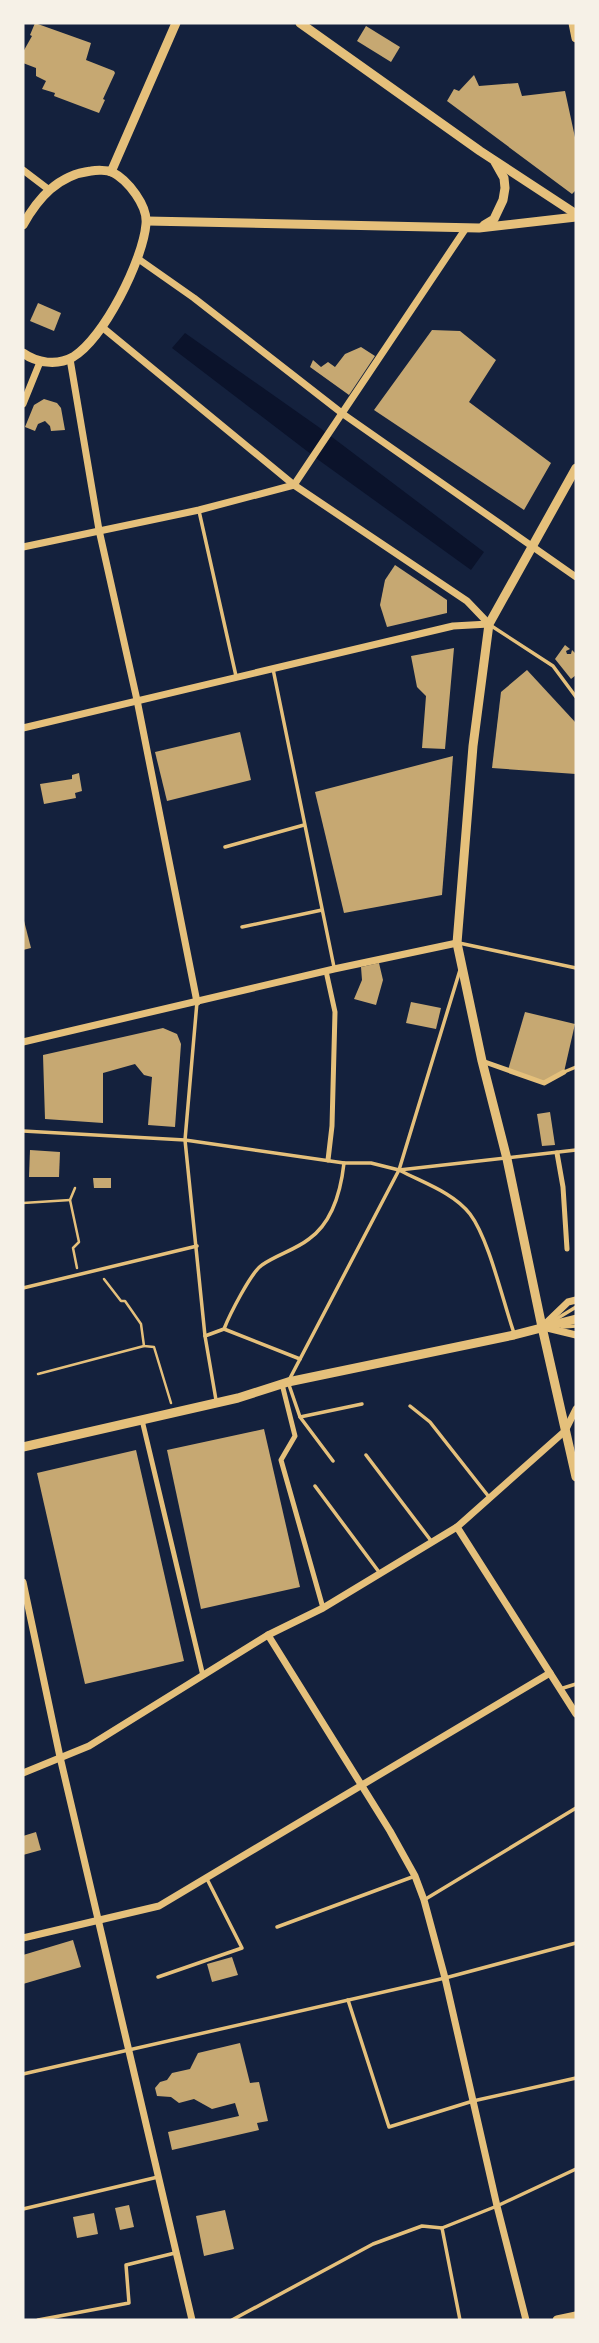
<svg xmlns="http://www.w3.org/2000/svg" width="599" height="2343" font-family="'Work Sans',sans-serif">
  <style>
    .water { fill: #0b132b }
    .building { fill: #c6a872 }
    .lines { fill: none; stroke-linecap: round; stroke-linejoin: round }
    .path { stroke: #e5c07b; stroke-width: 2.5 }
    .service { stroke: #e5c07b; stroke-width: 3.5 }
    .pedestrian { stroke: #e5c07b; stroke-width: 5 }
    .minor { stroke: #e5c07b; stroke-width: 7 }
    .tertiary { stroke: #e5c07b; stroke-width: 9 }
  </style>
  <rect width="100%" height="100%" fill="#14213d"/>
  <polygon class="water" points="185,333 320,428 484,552 471,570 320,461 172,348"/>
  <g class="building">
    <polygon points="35,23 91,43 86,60 114,71 115,73 103,99 105,100 99,113 54,96 55,93 42,89 46,81 36,76 36,68 23,63 23,52 32,36 30,35"/>
    <polygon points="366,26 400,47 391,62 357,41"/>
    <polygon points="474,75 479,86 518,83 522,96 565,91 576,142 576,190 572,194 447,101 454,89 459,91"/>
    <polygon points="38,303 61,313 54,331 30,321"/>
    <polygon points="432,330 460,331 496,360 469,402 551,463 524,510 374,410"/>
    <polygon points="361,347 375,356 349,395 310,367 313,360 321,367 328,362 335,367 345,354"/>
    <polygon points="44,399 57,403 61,408 65,430 51,431 50,426 45,421 38,424 35,431 25,427 34,405"/>
    <polygon points="395,565 447,600 447,613 387,627 380,605 385,580"/>
    <polygon points="565,645 570,649 566,651 567,654 571,654 572,650 576,654 576,675 571,679 555,659"/>
    <polygon points="454,648 445,749 422,748 426,696 417,687 411,656"/>
    <polygon points="527,670 576,723 576,774 492,768 501,692"/>
    <polygon points="240,732 251,780 167,801 155,752"/>
    <polygon points="453,756 442,895 344,913 315,792"/>
    <polygon points="79,773 82,791 75,793 76,798 44,804 40,784 72,779 72,775"/>
    <polygon points="23,917 31,948 23,950"/>
    <polygon points="379,963 383,980 376,1005 354,999 362,980 361,967"/>
    <polygon points="411,1002 441,1008 436,1029 406,1023"/>
    <polygon points="525,1012 575,1024 564,1072 544,1083 508,1070"/>
    <polygon points="163,1028 177,1034 181,1044 175,1127 148,1125 152,1077 144,1075 135,1064 103,1073 103,1123 45,1119 43,1055"/>
    <polygon points="550,1112 555,1145 542,1146 537,1114"/>
    <polygon points="30,1150 60,1152 59,1177 29,1177"/>
    <polygon points="93,1178 111,1178 111,1188 94,1188"/>
    <polygon points="264,1429 300,1587 201,1609 167,1450"/>
    <polygon points="136,1450 184,1661 85,1684 37,1473"/>
    <polygon points="36,1832 41,1850 23,1855 23,1836"/>
    <polygon points="73,1940 81,1967 23,1984 23,1955"/>
    <polygon points="232,1957 238,1975 212,1982 207,1964"/>
    <polygon points="240,2043 250,2083 259,2082 268,2121 257,2123 259,2130 172,2150 168,2132 239,2116 235,2103 212,2109 194,2099 179,2103 171,2097 157,2096 155,2088 160,2082 167,2080 172,2073 190,2069 198,2053"/>
    <polygon points="129,2205 134,2227 120,2230 115,2208"/>
    <polygon points="225,2210 234,2249 204,2256 196,2216"/>
    <polygon points="94,2213 98,2234 77,2238 73,2217"/>
  </g>
  <g class="lines">
    <g class="path">
      <polyline points="75,1188 70,1200 79,1242 73,1248 77,1268"/>
      <polyline points="23,1203 70,1200"/>
      <polyline points="104,1279 121,1301 125,1301 141,1324 144,1346 154,1347 171,1403"/>
      <polyline points="38,1374 144,1346"/>
    </g>
    <g class="service">
      <polyline points="199,511 236,676"/>
      <polyline points="490,625 553,666 576,697"/>
      <polyline points="273,669 334,967"/>
      <polyline points="225,847 304,825"/>
      <polyline points="242,927 322,910"/>
      <polyline points="459,943 576,968"/>
      <polyline points="197,1002 185,1140 205,1336 216,1400"/>
      <polyline points="564,1072 576,1067"/>
      <polyline points="23,1131 185,1140 344,1163 371,1163 399,1170 576,1150"/>
      <path d="M401,1171c23,12 53,22 69,43 19,25 33,88 44,119"/>
      <polyline points="23,1288 197,1246"/>
      <polyline points="553,1321 576,1307"/>
      <polyline points="562,1327 576,1326"/>
      <polyline points="224,1329 300,1359"/>
      <path d="M205,1336l19,-7c5,-13 27,-57 38,-64 14,-10 33,-15 47,-26 24,-17 32,-49 35,-76"/>
      <polyline points="410,1406 430,1422 489,1497"/>
      <polyline points="300,1417 362,1404"/>
      <polyline points="366,1455 432,1542"/>
      <polyline points="333,1461 300,1417 288,1382 399,1170 460,970"/>
      <polyline points="315,1486 379,1572"/>
      <polyline points="560,1689 576,1684"/>
      <polyline points="424,1900 576,1808"/>
      <polyline points="277,1927 415,1876"/>
      <polyline points="158,1977 242,1948 207,1879"/>
      <polyline points="348,2000 389,2127 473,2101 576,2078"/>
      <polyline points="23,2074 445,1978 576,1943"/>
      <polyline points="23,2209 158,2177"/>
      <polyline points="442,2228 460,2320"/>
      <polyline points="38,2320 129,2303 126,2265 175,2253"/>
      <polyline points="232,2320 373,2244 422,2226 442,2228 497,2206 576,2169"/>
    </g>
    <g class="pedestrian">
      <polyline points="326,971 335,1012 332,1126 328,1160"/>
      <polyline points="482,1061 544,1083 564,1072"/>
      <polyline points="557,1153 563,1187 567,1249"/>
      <polyline points="282,1384 295,1436 281,1460 323,1608"/>
      <polyline points="142,1420 203,1676"/>
    </g>
    <g class="minor">
      <polyline points="23,170 48,189"/>
      <polyline points="137,258 194,298 343,414 576,577"/>
      <polyline points="102,327 294,485 467,601 489,624"/>
      <polyline points="70,359 99,530 137,700 197,1002"/>
      <polyline points="23,404 40,362"/>
      <polyline points="23,547 199,510 294,485 466,228"/>
      <polyline points="23,728 453,626 489,624"/>
      <polyline points="23,1042 334,969 457,943"/>
      <polyline points="542,1327 568,1302 576,1300"/>
      <polyline points="543,1327 576,1335"/>
      <polyline points="457,1527 576,1714"/>
      <polyline points="23,1582 60,1757 192,2320"/>
      <polyline points="268,1635 390,1831 415,1876 424,1900 445,1978 497,2206 526,2320"/>
      <polyline points="23,1773 89,1746 268,1635 323,1608 457,1527 565,1431 576,1409"/>
      <polyline points="23,1938 159,1906 550,1673"/>
    </g>
    <g class="tertiary">
      <polyline points="300,23 480,151 576,214"/>
      <polyline points="573,23 576,38"/>
      <polyline points="111,172 176,23"/>
      <polyline points="147,221 479,228 576,217"/>
      <path d="M23,225c15,-27 35,-50 68,-54 6,-1 16,-1 21,1 16,8 36,34 34,52 -3,36 -42,114 -73,133 -16,9 -36,6 -50,-4"/>
      <polyline points="484,225 494,219 503,200 505,188 504,178 495,162"/>
      <polyline points="576,468 489,624 473,746 457,943 482,1061 507,1159 542,1327 576,1477"/>
      <polyline points="23,1447 238,1398 288,1382 514,1335 576,1319"/>
      <polyline points="557,2320 576,2316"/>
    </g>
  </g>
  <rect width="599" height="2343" fill="none" stroke="#f6f1e7" stroke-width="49"/>
</svg>
